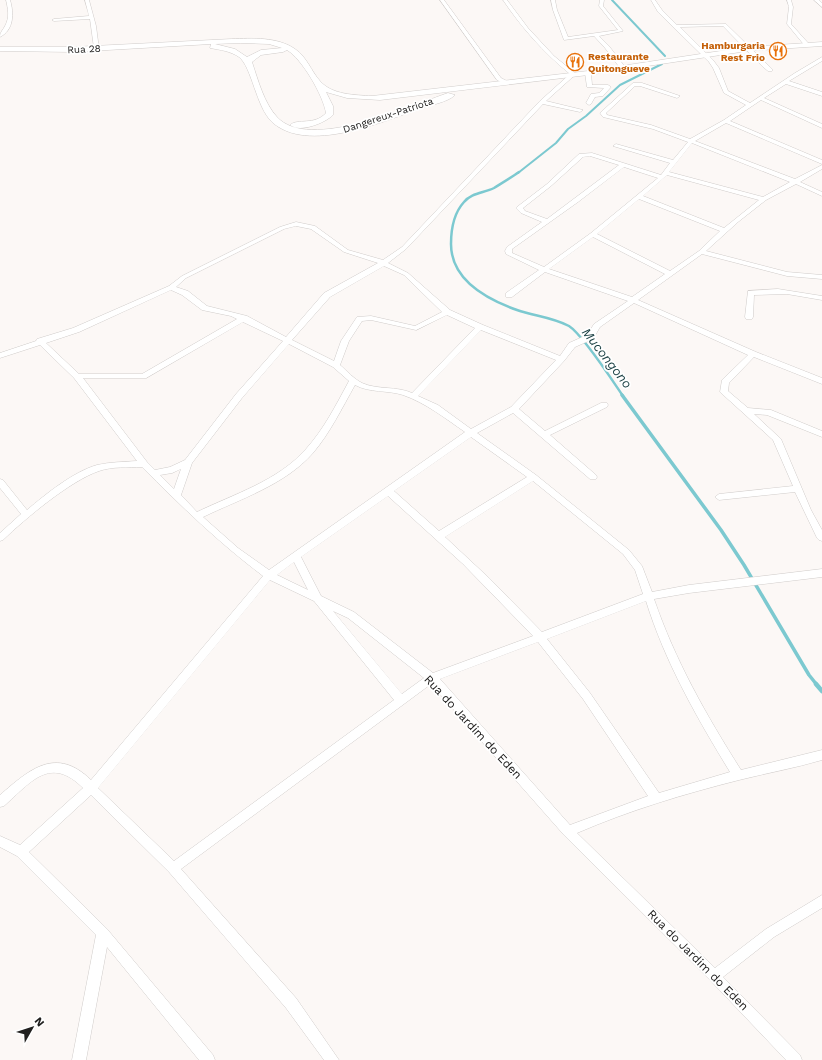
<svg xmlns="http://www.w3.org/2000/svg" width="822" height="1060" font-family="'Work Sans',sans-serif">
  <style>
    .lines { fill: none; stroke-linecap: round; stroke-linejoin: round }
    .stream-far3 { stroke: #7cc9d0; stroke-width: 2 }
    .stream-far2 { stroke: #7cc9d0; stroke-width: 2.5 }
    .stream-far1 { stroke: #7cc9d0; stroke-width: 3.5 }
    .stream { stroke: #7cc9d0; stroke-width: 4.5 }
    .street-casing { stroke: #d0ccca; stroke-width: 1 }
    .secondary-casing { stroke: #d0ccca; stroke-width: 1 }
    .street { fill: #fff; fill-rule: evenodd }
    .secondary { fill: #fff; fill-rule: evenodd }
    .labels { text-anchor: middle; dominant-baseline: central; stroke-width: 3.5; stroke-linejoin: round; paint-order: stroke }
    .far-food-label { font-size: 10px; font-weight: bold; fill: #c56008; stroke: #fff; text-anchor: end }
    .far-street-label { font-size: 10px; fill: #21201f; stroke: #fff }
    .street-label { font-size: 12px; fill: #21201f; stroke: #fff }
    .water-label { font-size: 13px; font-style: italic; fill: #1d4245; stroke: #fff }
  </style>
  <rect width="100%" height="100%" fill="#fcf8f6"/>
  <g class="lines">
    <g class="stream-far3">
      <polyline points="612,0 665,56"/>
      <polyline points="518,173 556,143 568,129 586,116 620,85 662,64"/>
    </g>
    <path class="stream-far2" d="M519,172c-7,5 -17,11 -25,16 -10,5 -23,5 -30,14 -11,12 -13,27 -13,42 0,36 35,55 66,66 17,6 35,7 52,16 14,9 43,54 54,70"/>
    <polyline class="stream-far1" points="622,395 721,530 744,565 809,675 817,685"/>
    <polyline class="stream" points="816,684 822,691"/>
    <g class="street-casing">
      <g id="street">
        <path d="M6,0h4c4,13 4,30 -10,37 0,-5 3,-7 5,-11 5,-9 3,-17 1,-26z"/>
        <polygon points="85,0 89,0 96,26 99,49 94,48 90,19 54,21 52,20 54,19 89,16"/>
        <polygon points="440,0 444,0 501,78 509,82 509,84 505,84 497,80"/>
        <path d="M503,0h4l21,28 26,28 22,18 -30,27 37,9 -3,2 -37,-8 -137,145 -18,14 20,10 42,37 33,15 77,31 9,-13 18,-8 7,-11 34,-23 -83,-29 -33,25h-6v-4l33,-23 -33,-16 -1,-3 2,-4 35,-25 -21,-9 -5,-5 1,-1 30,-23 32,-30 13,-1 69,22 9,-12 -57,-17 3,-2 57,16 15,-18 -35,-13 -50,-12 -3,-4 33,-30h9l38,13 -3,2 -37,-12h-5l-29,27 1,2 44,10 39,14 34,-19 22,-15 -22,-12 -11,-25 -4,-6 -51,-50 -7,-12h4l7,10 15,15 49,-1 46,45v2h-4l-6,-5 -39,-40 -43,1 33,33 6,8 9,23 22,12 45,-30 27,-16v4l-33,20 33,11v4l-36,-12 -22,14 58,26v4l-61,-28 -31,21 92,39v4l-96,-41 -31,18 100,38 27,-14v4l-22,13 22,10v4l-26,-12 -30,16 -28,22 -32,29 81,21 35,3v4l-35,-3 -85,-22 -64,46 118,52 66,26v6l-68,-27 -25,26 -1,8 20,17 23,2 51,21v6l-55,-22 -13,-1 27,25 30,71 11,20v11l-3,-1 -2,-2 -22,-46 -76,8 -4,-3 4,-3 74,-8 -20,-46 -53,-48 2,-12 26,-25 -114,-52 -34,24 -7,12 -18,8 -11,14 -45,48 26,22 56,-28h6l1,2 -1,2 -57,28 46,40 1,2 -1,2h-6l-77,-66 -36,20 59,42 93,75 13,16 10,26 37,-7 133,-16v8l-133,16 -35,6c21,61 52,116 87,171l81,-20v10c-27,8 -55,13 -83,20 -55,14 -109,30 -162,53l138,135 51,-39 56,-34v13l-48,29 -51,40 77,78 2,5h-16l-76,-80 -146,-145 -133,-151 -250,185 115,129 43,62h-15l-38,-52 -117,-136 -78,-77 -62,57 78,77 106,126 2,5h-16l-92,-113 -21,113h-14l24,-125 -79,-79 -17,-9v-11l20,9 63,-57c-33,-33 -52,-6 -79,18l-4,1v-12c30,-26 56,-49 91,-15l172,-204c-45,-34 -82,-70 -121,-109 -14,1 -29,-1 -43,4 -29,10 -73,47 -96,69l-3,1v-8l21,-19 -21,-26v-9l3,1 24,30c19,-16 46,-38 70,-45 13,-3 27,-3 40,-4l-63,-83 -34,-33 -40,13v-5l36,-12 1,-2 36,-11 96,-42 13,-10 98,-49 16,-5 19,4 33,24 35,10 19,-13 138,-146 30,-27c-27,-22 -48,-46 -67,-74zM692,143l98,39 -27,15 -94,-25zM590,156l29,9 -72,54 -22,-8 -2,-3 28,-22 32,-29zM624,167l34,11 -67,55 -47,34 -32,-14v-4l66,-47zM667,175l92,25 -35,28 -81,-32zM639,199l81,32 -21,20 -29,20 -73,-37zM296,226l15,3 33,23 34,11 -54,30 -38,44 -39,-21 -40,-10 -19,-15 -12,-4 10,-9 98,-49zM593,237l72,37 -33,23 -83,-28zM384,266l20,9 38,37 -27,14 -44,-10 -14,1 -16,24 -7,20 -42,-21 38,-43zM171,290l11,5 20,15 29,6 6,3 -95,55h-63l-33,-31 33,-11zM447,315l28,13 -63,65c-15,-7 -35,-3 -50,-10 -8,-4 -15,-12 -22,-18l9,-24 13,-20 9,-1 45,10zM243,322l40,19 -47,53 -51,66 -15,7 -15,3 -8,-8 -64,-84h63zM481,330l75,30 -45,47 -40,22 -33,-24 -20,-9zM289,344l44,23 16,14c-13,24 -25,48 -43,68 -28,32 -72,45 -109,63l-16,-17 11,-32 50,-65zM355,385c14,8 33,5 48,10 23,8 43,24 62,37l-196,138 -31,-22 -35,-31c37,-18 82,-32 110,-64 17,-20 29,-45 42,-68zM471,437l56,40 -88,54 -45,-40zM181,469l-7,20 -14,-14 12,-2zM533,481l90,73 12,16 8,24 -101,38 -53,-54 -44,-41zM388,496l75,68 70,72 -100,37 -79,-61 -33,-16 -20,-39zM294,562l14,28 -31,-15zM270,580l44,21 80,99 -220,161 -76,-73zM646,601c19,61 51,117 84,171l-71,21 -69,-100 -43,-54zM333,611l15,7 76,60 -22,16zM538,642l45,57 65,97 -78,29 -130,-146z"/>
        <polygon points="551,0 555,0 557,10 568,37 618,30 599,6 600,0 604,0 603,6 623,31 599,36 609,46 625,67 624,68 620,68 605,48 594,36 564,40 553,10"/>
        <polygon points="787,0 791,0 793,7 791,24 809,44 809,46 805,46 787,24 789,7"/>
        <polygon points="814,0 819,0 822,3 822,7"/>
        <polygon points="588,71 591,73 592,85 608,85 611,87 603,96 595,97 591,104 589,105 586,103 591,94 599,93 604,88 587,87 585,73"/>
        <polygon points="778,289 822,296 822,300 787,294 754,295 753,317 752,319 746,319 745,317 748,291"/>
      </g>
    </g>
    <g class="secondary-casing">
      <path id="secondary" d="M232,39c20,-1 46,-2 63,10 12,8 16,22 25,32 12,14 35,14 52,15l216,-25 159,-24 75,-5v4l-75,5 -159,24 -208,25 -33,-2 -21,-6 7,14v9c-8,8 -33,18 -43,10 8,-7 24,1 36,-12 -3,-18 -24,-54 -39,-63l-4,2 -22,3 -9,7c6,18 12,41 25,55 32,35 133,-11 171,-24l7,2c-7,7 -24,10 -34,13 -38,14 -114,46 -149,14 -16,-15 -20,-55 -33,-65 -9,-6 -18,-7 -29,-9l1,-4 -138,8 -73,-1v-4h73zM241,43l28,1 13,4 -21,2 -14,7 -12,-8 -20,-5z"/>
    </g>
    <use href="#street" class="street"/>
    <use href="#secondary" class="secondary"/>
  </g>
  <defs>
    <g id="restaurant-ring" transform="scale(0.9)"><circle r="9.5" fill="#fff" stroke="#e8710a" stroke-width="1.5"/><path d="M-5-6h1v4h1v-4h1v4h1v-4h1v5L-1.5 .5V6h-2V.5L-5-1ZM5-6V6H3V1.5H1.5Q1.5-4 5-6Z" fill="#e8710a"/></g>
  </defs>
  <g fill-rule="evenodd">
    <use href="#restaurant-ring" x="778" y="51"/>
    <use href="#restaurant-ring" x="575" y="62"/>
  </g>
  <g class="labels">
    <g class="far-food-label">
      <text x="765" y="45">Hamburgaria<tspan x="765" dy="12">Rest Frio</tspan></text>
      <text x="588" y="56" text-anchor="start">Restaurante<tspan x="588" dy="12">Quitongueve</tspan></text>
    </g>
    <g class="far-street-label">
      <text transform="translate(84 49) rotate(-3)">Rua 28</text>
      <text transform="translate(388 115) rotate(-18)">Dangereux-Patriota</text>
    </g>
    <g class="street-label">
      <text transform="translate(473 727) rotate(47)">Rua do Jardim do Eden</text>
      <text transform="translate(698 960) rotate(45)">Rua do Jardim do Eden</text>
    </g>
    <g class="water-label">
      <text transform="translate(607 358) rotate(52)">Mucongono</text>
    </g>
  </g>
  <g transform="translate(32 1028) rotate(51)" stroke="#ffffff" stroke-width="3" paint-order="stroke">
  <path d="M0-3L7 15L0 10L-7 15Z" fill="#21201f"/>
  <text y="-6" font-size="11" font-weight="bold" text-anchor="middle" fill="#21201f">N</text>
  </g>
</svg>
